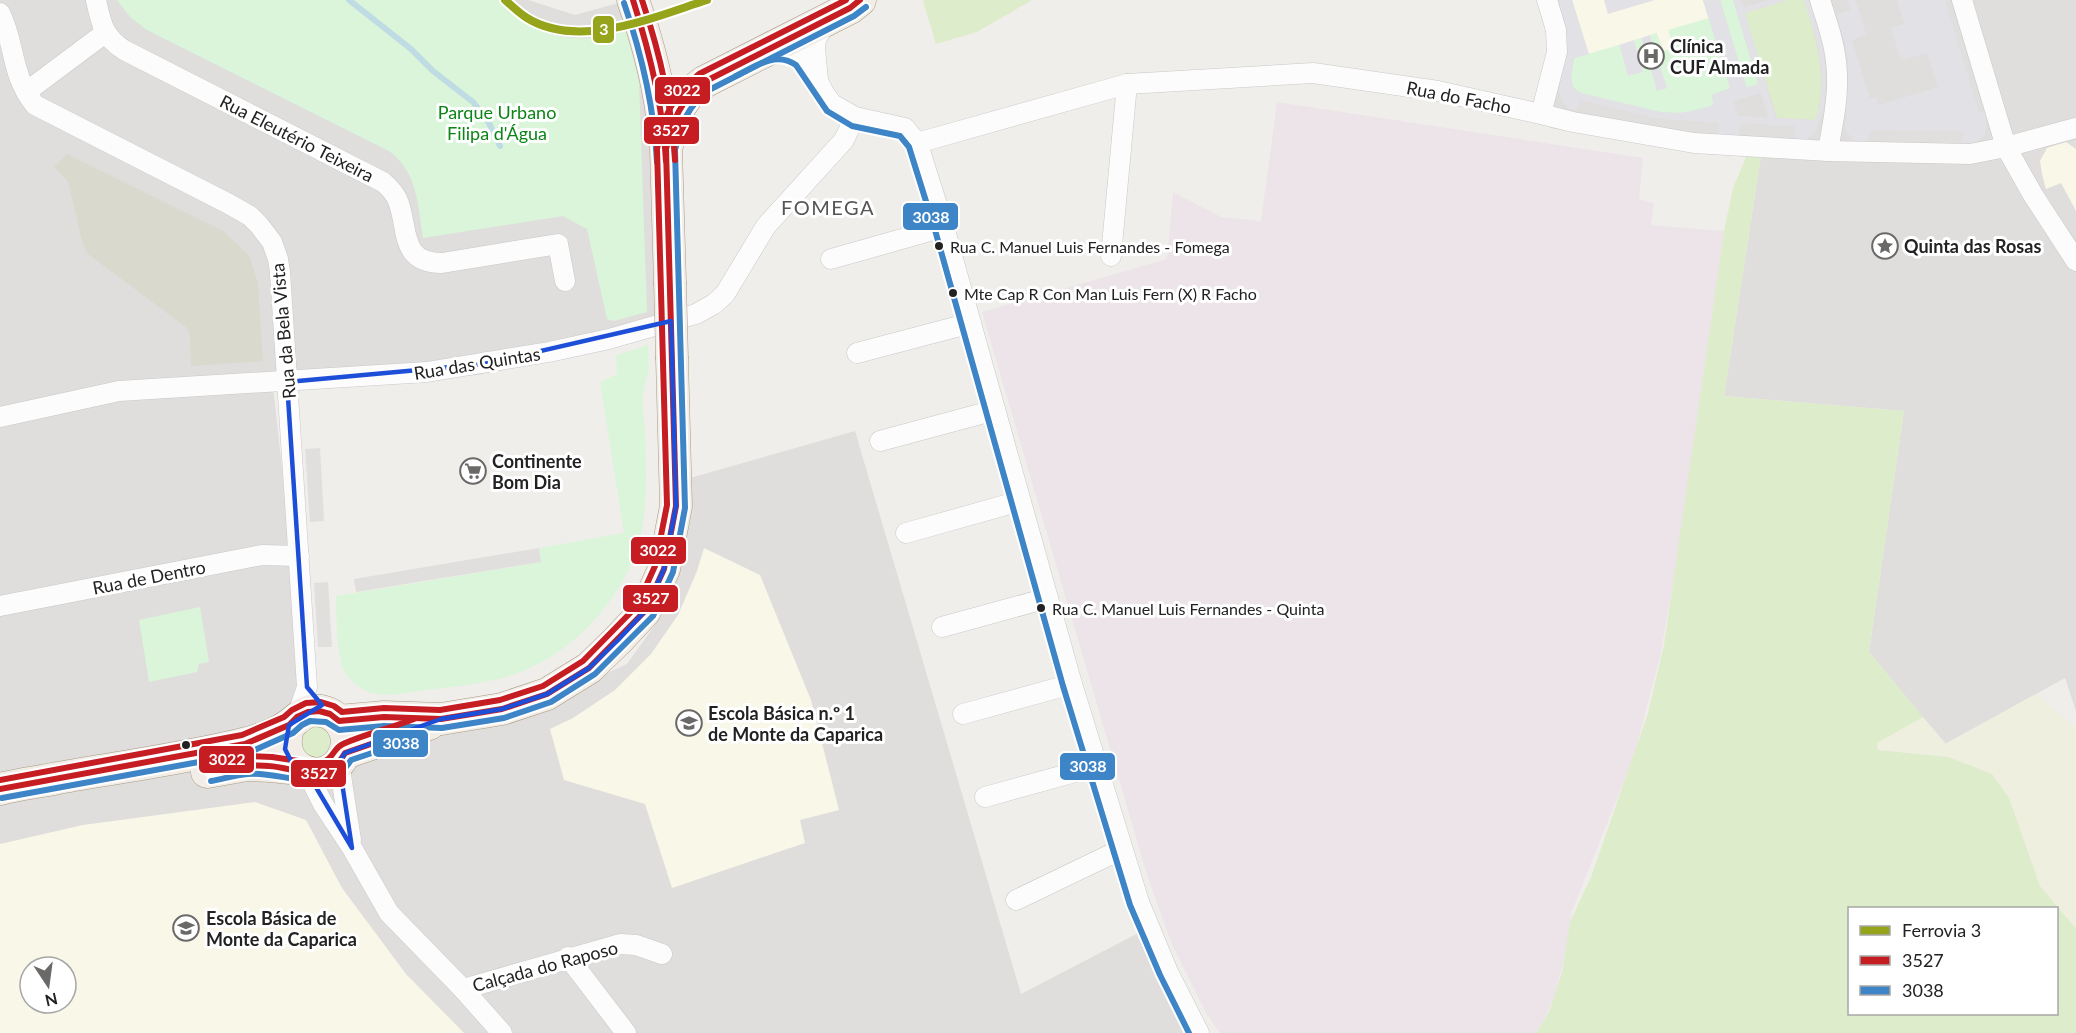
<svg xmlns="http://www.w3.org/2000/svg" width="2076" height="1033" font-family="Lato,sans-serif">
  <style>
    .residential { fill: #dfdedc; fill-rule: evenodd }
    .industrial { fill: #ede4e9 }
    .education { fill: #f8f7e8; fill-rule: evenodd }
    .construction { fill: #d9d9cd }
    .farmland { fill: #efefdf }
    .grass { fill: #ddeccb; fill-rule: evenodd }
    .park { fill: #daf5da }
    .parking { fill: #e0dfde }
    .plaza { fill: #e2e1e5; fill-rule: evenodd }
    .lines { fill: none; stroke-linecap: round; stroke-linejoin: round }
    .stream { stroke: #bfdbe3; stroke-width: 6 }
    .street-casing { stroke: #c9c8c7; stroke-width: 21 }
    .primary-casing { stroke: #a79c86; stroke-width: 33 }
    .street { stroke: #fdfcfc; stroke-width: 20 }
    .primary { stroke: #f3ede7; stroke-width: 32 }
    .primary-bridge-casing { stroke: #a79c86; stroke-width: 33; stroke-linecap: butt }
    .primary-bridge { stroke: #f3ede7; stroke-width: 32 }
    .bus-1-casing { stroke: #fff; stroke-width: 10 }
    .bus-2-casing { stroke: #fff; stroke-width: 10 }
    .bus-3-casing { stroke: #fff; stroke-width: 10 }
    .bus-1 { stroke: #c61d23; stroke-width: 6 }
    .bus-2 { stroke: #3d85c6; stroke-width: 6 }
    .bus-3 { stroke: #c61d23; stroke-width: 6 }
    .rail-1-casing { stroke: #fff; stroke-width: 12 }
    .rail-1 { stroke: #96a41b; stroke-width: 8 }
    .marked { fill: none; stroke: #1d4ed8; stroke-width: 4.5; stroke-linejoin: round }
    .bus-dot { fill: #222; stroke: #fff; stroke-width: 2 }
    .labels { text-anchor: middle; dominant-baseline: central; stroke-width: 6; stroke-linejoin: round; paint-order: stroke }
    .bus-label { font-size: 16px; fill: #222; stroke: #fff; text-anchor: start }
    .poi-label { font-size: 18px; font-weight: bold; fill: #222; stroke: #fff; text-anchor: start }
    .street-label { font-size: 18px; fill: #222; stroke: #fff }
    .park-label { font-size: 18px; fill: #0c8416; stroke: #fff }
    .neighbourhood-label { font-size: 20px; letter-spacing: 1.5px; fill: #555; stroke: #fff }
    .line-badge { stroke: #fff; stroke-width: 2 }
    .badge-label { font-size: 16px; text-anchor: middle; font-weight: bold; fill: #fff }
  </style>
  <rect width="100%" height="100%" fill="#f0eeeb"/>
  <g class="residential">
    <path d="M0,0h528l47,15 54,-15 23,80 7,249 -180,46 -206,11 37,338 231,-20 86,-40 43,-60 6,-98v-24l179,-51 166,563 127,-66 56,105h-1204zM30,967h36v36h-36z"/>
    <polygon points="1553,0 2076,0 2076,711 2065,678 1945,744 1869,652 1904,411 1724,396 1761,156 1686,151 1550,128 1558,17"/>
  </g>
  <polygon class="industrial" points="1277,102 1643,158 1639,199 1654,203 1651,225 1724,231 1678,555 1660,657 1633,759 1572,911 1564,960 1555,994 1542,1026 1536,1033 1220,1033 1206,1013 1172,945 1147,875 982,312 1167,259 1173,192 1221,217 1261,221"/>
  <g class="education">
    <polygon points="1572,0 1703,0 1730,89 1571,82 1588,53"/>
    <polygon points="2066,142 2076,149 2076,211 2061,183 2046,189 2042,174 2040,161 2047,148"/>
    <polygon points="704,548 760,575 811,700 839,810 800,820 805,843 672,888 645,804 564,780 550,729 573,718 615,690 651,654 678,615 697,571"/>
    <path d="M255,802l51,18 36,68 64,86 58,59h-464v-189l83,-19zM30,967h36v36h-36z"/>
  </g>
  <polygon class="construction" points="67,154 223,231 249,255 258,283 263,361 191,366 190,336 187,328 88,254 82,241 68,181 54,167"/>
  <polygon class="farmland" points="2036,694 2076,729 2076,929 2040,886 2024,838 1948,757 1878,750 1876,743 1923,717 1946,744"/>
  <g class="grass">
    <polygon points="926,0 1032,0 977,32 936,44 923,1"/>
    <path d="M1787,0h17c13,41 24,78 12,120l-39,-2 -32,-105z"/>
    <path d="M1747,155l14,1 -37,240 180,15 -35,241 54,65 -46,26 1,7 70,7 44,17 17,24 31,88 36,43v104h-540l13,-21 13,-40 8,-50 21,-45 57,-164 16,-68 60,-414 9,-43zM1850,908h206v106h-206z"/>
    <polygon points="322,725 335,740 323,759 304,756 299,737 306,727"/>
  </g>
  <g class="park">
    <path d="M117,0h382c33,38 80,47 127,31l13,51 8,230 -33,9 -7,-2 -20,-90 -24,-13 -140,22c-5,-32 -5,-66 -34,-87l-242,-121 -16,-12z"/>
    <polygon points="1720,0 1733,0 1759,84 1746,88"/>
    <path d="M1709,18l21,71c-5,5 -11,13 -17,16 -38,20 -93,-3 -132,-12l-9,-6 -1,-9 3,-20 45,-13 9,31 15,-5 -9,-31 7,-2 16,53 9,-3 -16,-53 7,-2 6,18 11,-3 -6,-18z"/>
    <path d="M648,345c0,8 1,16 1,23 -1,9 -5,18 -6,27 -1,11 1,24 2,36 1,46 5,96 -16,138 -24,48 -63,87 -114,105 -28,10 -59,12 -89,16 -31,4 -56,13 -79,-14 -12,-16 -10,-60 -11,-80l205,-34 -2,-14 85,-15 -24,-151 17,-8 -1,-19z"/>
    <polygon points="200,607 209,662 199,664 197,672 149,682 139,620"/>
  </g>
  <g class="parking">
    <polygon points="1945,0 1950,0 1984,112 1979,114"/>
    <polygon points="1579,100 1660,119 1719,123 1718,136 1657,130 1576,111"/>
    <polygon points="1740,123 1795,126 1794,141 1739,138"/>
    <polygon points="1872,130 1966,131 1960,144 1866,143"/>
    <polygon points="320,448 324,521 310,522 305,449"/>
    <polygon points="539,548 541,562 356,592 354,579"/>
    <polygon points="328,582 332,647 318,647 314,583"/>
  </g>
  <g class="plaza">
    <path d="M1559,0h13l17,54 -15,4 -3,20 3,11 7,4 80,19 22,1 31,-8 -3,-10 19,-7 -27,-88h17l27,88 11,-4 -25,-84h8l3,7 24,-7h19l-42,13 31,105 39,2 5,-14 2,-30 -5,-35 -13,-41h5l14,49 3,27 -2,31 -8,24 -9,8 -13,2 1,-15 -55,-3 -1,15 -21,-2 1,-13 -59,-4 -80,-19 -4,11 -8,-3 -6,-6 -3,-12 7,-52zM1761,93l7,24 -30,-1 -4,-15z"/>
    <polygon points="1604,0 1655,0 1608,14"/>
    <polygon points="1847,0 1856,0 1866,35 1852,40 1870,99 1876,97 1879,105 1938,87 1927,53 1901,60 1891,28 1904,24 1897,0 1945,0 1979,113 1984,112 1986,116 1987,127 1984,136 1976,143 1968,144 1960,144 1965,131 1872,130 1866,143 1860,143 1852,138 1846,131 1845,124 1848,86 1848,63 1845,44 1836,14 1850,10"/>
    <polygon points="1650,35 1667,88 1657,91 1641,38"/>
    <polygon points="1634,40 1643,72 1628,76 1619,45"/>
  </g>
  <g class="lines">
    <polyline class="stream" points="349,0 411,49 433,71 473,102 488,121 500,146"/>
    <g class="street-casing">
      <g id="street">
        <path d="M96,0c5,23 7,36 28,50l259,132c7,6 12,11 15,19 11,28 1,62 44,62l116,-19 7,37"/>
        <path d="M1820,0c8,25 17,50 17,77 1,25 -5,50 -9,74"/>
        <polyline points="1962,0 2006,147 2033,195 2076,261"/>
        <path d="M0,13c16,32 10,61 35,92l194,99 21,12 9,9 13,17 6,17 2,13 27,415 -10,30"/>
        <polyline points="827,21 816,39 815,48 818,81 824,93 832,104 855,117 905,128 917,143 921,154 944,227 1072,684 1139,902 1168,972 1199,1033"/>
        <path d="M771,51c27,-3 33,9 47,29"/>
        <polyline points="26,92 105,33"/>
        <polyline points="1541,114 1557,52 1556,30 1547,0"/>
        <polyline points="917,143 1127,84 1313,73 1438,91 1541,114 1573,122 1694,143 1828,151 1970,154 2006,147 2076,128"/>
        <polyline points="1111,256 1127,84"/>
        <polyline points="831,259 944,227"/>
        <polyline points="857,353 971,323"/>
        <polyline points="0,417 119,391 427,372 549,352 609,339 696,314 714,304 725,294 766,226 844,140 855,117"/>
        <polyline points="880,441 995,410"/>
        <polyline points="906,533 1020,501"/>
        <polyline points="0,606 262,555 299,556"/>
        <polyline points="942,627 1048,598"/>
        <polyline points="963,714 1072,684"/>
        <polyline points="339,763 351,840"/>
        <polyline points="307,772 323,804 352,848 389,913 463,989 502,1033"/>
        <polyline points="985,797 1097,766"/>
        <polyline points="1016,900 1122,849"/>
        <polyline points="568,957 626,1033"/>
        <polyline points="463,989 620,944 636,945 662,954"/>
      </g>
    </g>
    <g class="primary-casing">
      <g id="primary">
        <path d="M633,0c17,48 27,89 32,139"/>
        <polyline points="670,282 666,149 677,111 688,95 704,82 850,8 860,0"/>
        <polyline points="339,721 384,717 441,719 502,709 547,694 589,668 618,640 645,611 664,569 676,506 672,359"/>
        <polyline points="345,753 429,724"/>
        <polyline points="207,772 247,765 271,766 300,769"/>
        <path d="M0,789c19,-5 39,-7 58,-11 62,-11 124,-19 185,-34 14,-3 34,-10 46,-19 11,-8 17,-17 32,-14 23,4 33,30 20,49 -20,29 -68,8 -52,-35"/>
      </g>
    </g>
    <use href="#street" class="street"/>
    <use href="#primary" class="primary"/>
    <g class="primary-bridge-casing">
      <polyline id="primary-bridge" points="670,282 672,359"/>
    </g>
    <use href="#primary-bridge" class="primary-bridge"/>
    <g class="bus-1-casing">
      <g id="bus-1">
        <path d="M633,0c17,53 30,105 33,161"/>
        <path d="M209,772c21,-4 39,-8 60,-6 17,1 36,9 52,7 12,-2 18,-10 24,-20l72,-25"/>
        <path d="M0,789l245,-45 44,-19 8,-8 11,-5 11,-1 11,3 9,7 45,-4 57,2 61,-10 45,-15 42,-26 56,-57 19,-42 12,-63 -10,-357c8,-30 13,-47 38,-67l146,-74 10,-8"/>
      </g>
    </g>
    <g class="bus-2-casing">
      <g id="bus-2">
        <path d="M624,3c18,52 30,104 33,159"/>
        <path d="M736,76c20,-10 39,-25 60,-11l31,46 25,15 48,10 9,11 26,83 128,456 67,219 30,70 29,58"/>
        <path d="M211,781c12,-2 24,-6 37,-7 35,-3 80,24 103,-14l69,-23"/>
        <path d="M2,798l246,-45 45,-20 9,-8 8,-4 16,1 13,8 45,-4 58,2 62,-10 47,-16 44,-28 58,-58 20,-44 12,-64 -10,-358c7,-27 11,-42 34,-60l145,-74 12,-9"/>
      </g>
    </g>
    <g class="bus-3-casing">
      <g id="bus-3">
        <path d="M642,0c18,53 30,105 33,160"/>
        <path d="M207,763l40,-7 25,1 46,7c17,-5 14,-15 25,-20 23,-10 48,-16 71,-25"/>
        <path d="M0,780l242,-45 42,-18 8,-7 14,-7 15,-1 13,4 8,6 42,-4 56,2 60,-10 43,-14 40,-25 54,-55 18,-40 12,-61 -10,-356c6,-33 16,-53 42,-75l147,-74"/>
      </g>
    </g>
    <use href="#bus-1" class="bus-1"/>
    <use href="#bus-2" class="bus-2"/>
    <use href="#bus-3" class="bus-3"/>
    <g class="rail-1-casing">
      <path id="rail-1" d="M505,0c7,6 14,13 22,18 52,32 127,-1 180,-18"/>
    </g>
    <use href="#rail-1" class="rail-1"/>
  </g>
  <path class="marked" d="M671,321l5,185 -12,63 -19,42 -27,29 -29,28 -42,26 -45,15 -61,10 -96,34 -6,10 13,85 -45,-76 -16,-11 -6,-12 4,-24 33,-20 -15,-18 -20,-305 197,-18z"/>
  <defs>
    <g id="hospital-ring" transform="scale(1.35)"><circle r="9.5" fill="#fff" stroke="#6a6968" stroke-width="1.5"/><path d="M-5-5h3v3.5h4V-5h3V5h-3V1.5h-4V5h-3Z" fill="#6a6968"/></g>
    <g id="sight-ring" transform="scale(1.35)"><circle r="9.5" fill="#fff" stroke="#6a6968" stroke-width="1.5"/><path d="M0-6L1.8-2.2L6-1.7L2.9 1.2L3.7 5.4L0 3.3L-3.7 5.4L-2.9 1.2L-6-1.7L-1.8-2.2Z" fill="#6a6968"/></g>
    <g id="supermarket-ring" transform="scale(1.35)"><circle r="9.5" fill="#fff" stroke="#6a6968" stroke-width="1.5"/><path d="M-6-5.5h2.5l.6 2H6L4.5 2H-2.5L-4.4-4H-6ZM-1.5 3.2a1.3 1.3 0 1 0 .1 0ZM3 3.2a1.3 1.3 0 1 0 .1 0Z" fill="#6a6968"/></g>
    <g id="school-ring" transform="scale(1.35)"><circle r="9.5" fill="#fff" stroke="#6a6968" stroke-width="1.5"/><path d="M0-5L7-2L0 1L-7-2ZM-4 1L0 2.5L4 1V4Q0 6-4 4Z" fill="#6a6968"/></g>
  </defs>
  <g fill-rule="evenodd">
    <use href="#hospital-ring" x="1651" y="56"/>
    <use href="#sight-ring" x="1885" y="246"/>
    <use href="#supermarket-ring" x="473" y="471"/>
    <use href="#school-ring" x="689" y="723"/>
    <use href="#school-ring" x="186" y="928"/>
  </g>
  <g class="bus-dot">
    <circle cx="939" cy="246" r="5"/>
    <circle cx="953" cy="293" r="5"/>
    <circle cx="1041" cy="608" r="5"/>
    <circle cx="186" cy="745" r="5"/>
  </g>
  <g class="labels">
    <g class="bus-label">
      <text x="950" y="246">Rua C. Manuel Luis Fernandes - Fomega</text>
      <text x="964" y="293">Mte Cap R Con Man Luis Fern (X) R Facho</text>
      <text x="1052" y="608">Rua C. Manuel Luis Fernandes - Quinta</text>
    </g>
    <g class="poi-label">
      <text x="1670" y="46">Clínica<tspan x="1670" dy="21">CUF Almada</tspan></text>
      <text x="1904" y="246">Quinta das Rosas</text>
      <text x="492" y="461">Continente<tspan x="492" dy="21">Bom Dia</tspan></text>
      <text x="708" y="713">Escola Básica n.º 1<tspan x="708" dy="21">de Monte da Caparica</tspan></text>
      <text x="206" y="918">Escola Básica de<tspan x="206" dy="21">Monte da Caparica</tspan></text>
    </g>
    <g class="street-label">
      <text transform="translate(1459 97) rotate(11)">Rua do Facho</text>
      <text transform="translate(297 138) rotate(27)">Rua Eleutério Teixeira</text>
      <text transform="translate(283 331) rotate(-95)">Rua da Bela Vista</text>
      <text transform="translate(477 363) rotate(-9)">Rua das Quintas</text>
      <text transform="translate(149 577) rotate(-11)">Rua de Dentro</text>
      <text transform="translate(545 966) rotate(-15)">Calçada do Raposo</text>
    </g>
    <g class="park-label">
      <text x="497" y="112">Parque Urbano<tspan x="497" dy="21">Filipa d'Água</tspan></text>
    </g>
    <g class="neighbourhood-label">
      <text x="828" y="207">FOMEGA</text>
    </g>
  </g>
  <g class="line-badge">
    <rect x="592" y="15" width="23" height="29" rx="6" fill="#96a41b"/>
    <rect x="654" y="76" width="57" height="29" rx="6" fill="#c61d23"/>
    <rect x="643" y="116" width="57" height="29" rx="6" fill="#c61d23"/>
    <rect x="902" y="202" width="57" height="29" rx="6" fill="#3d85c6"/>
    <rect x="630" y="536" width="57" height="29" rx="6" fill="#c61d23"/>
    <rect x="622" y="584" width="57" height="29" rx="6" fill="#c61d23"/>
    <rect x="372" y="729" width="57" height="29" rx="6" fill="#3d85c6"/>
    <rect x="198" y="745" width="57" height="29" rx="6" fill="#c61d23"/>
    <rect x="1059" y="752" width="57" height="29" rx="6" fill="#3d85c6"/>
    <rect x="290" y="759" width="57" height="29" rx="6" fill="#c61d23"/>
  </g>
  <g class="badge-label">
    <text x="604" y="35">3</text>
    <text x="682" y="96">3022</text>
    <text x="671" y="136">3527</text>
    <text x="931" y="223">3038</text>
    <text x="658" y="556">3022</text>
    <text x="651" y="604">3527</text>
    <text x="401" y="749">3038</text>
    <text x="227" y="765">3022</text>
    <text x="1088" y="772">3038</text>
    <text x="319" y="779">3527</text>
  </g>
  <rect x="1848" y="907" width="210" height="108" fill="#ffffff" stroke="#a7a7a7" stroke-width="1.5"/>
  <rect x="1860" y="926" width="30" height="9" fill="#96a41b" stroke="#a7a7a7" stroke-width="1.5"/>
  <text x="1902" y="937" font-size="18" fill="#222222">Ferrovia 3</text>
  <rect x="1860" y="956" width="30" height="9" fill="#c61d23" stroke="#a7a7a7" stroke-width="1.5"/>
  <text x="1902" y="967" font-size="18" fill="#222222">3527</text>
  <rect x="1860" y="986" width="30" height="9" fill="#3d85c6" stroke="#a7a7a7" stroke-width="1.5"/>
  <text x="1902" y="997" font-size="18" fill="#222222">3038</text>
  <g transform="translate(48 985) rotate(167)"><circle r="28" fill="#ffffff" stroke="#a7a7a7" stroke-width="1.5"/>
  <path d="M0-4.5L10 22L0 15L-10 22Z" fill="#6a6968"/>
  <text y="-9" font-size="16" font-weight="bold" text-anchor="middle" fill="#222222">N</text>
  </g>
</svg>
